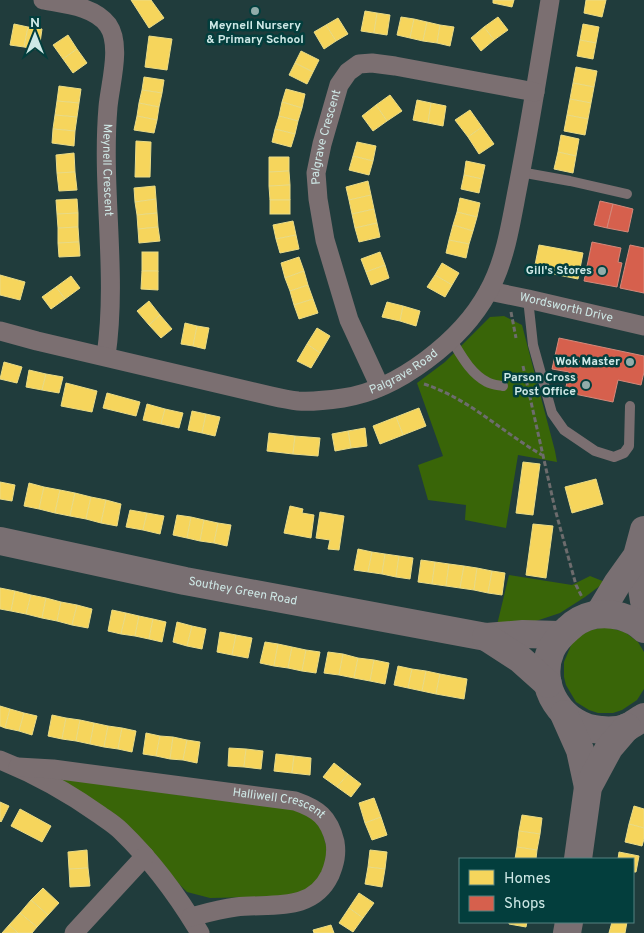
<svg xmlns="http://www.w3.org/2000/svg" width="644" height="933" font-family="Overpass,sans-serif">
  <style>
    .green { fill: #396508 }
    .homes { fill: #f6d55c; stroke: #eadb85 }
    .shops { fill: #d6604d; stroke: #d4897b }
    .lines { fill: none; stroke-linecap: round; stroke-linejoin: round }
    .path { stroke: #6d6c6d; stroke-width: 3; stroke-dasharray: 5 2.5; stroke-linecap: butt }
    .lane { stroke: #7b6f71; stroke-width: 10 }
    .street { stroke: #7b6f71; stroke-width: 19 }
    .secondary { stroke: #796f72; stroke-width: 28 }
    .poi-dot { fill: #91acaa; stroke: #033e3d; stroke-width: 2 }
    .labels { text-anchor: middle; dominant-baseline: central; stroke-width: 5; stroke-linejoin: round; paint-order: stroke }
    .poi-label { font-size: 12px; font-weight: bold; fill: #cee8e6; stroke: #033e3d; text-anchor: end }
    .street-label { font-size: 12px; fill: #cee8e6; stroke: #033e3d }
  </style>
  <rect width="100%" height="100%" fill="#203c3c"/>
  <g class="green">
    <polygon points="504,316 522,325 555,451 557,462 518,455 506,528 465,520 466,505 428,500 418,465 443,456 417,383 445,362 490,317"/>
    <polygon points="509,575 572,585 590,576 605,582 585,597 560,613 527,624 497,625"/>
    <polygon points="606,627 625,632 638,642 644,652 644,689 637,700 622,710 613,713 598,713 589,710 576,702 566,685 564,677 564,662 572,643 583,634 591,630"/>
    <polygon points="67,778 179,795 291,809 311,816 321,828 327,848 324,870 311,888 294,896 210,898 187,892 170,875 61,779"/>
  </g>
  <g class="homes">
    <polygon points="131,0 151,0 164,18 149,28"/>
    <polygon points="493,0 514,0 512,7 493,3"/>
    <polygon points="586,0 606,0 602,17 584,13"/>
    <polygon points="365,11 377,13 374,33 361,31"/>
    <polygon points="377,13 390,15 387,35 374,33"/>
    <polygon points="401,17 414,19 410,38 397,35"/>
    <polygon points="498,17 508,30 494,40 484,27"/>
    <polygon points="338,18 348,34 336,41 326,25"/>
    <polygon points="414,19 427,22 423,41 410,38"/>
    <polygon points="427,22 440,25 437,43 423,41"/>
    <polygon points="14,24 28,27 24,47 10,45"/>
    <polygon points="583,24 599,27 596,43 580,40"/>
    <polygon points="326,25 336,41 324,49 314,32"/>
    <polygon points="440,25 454,27 450,46 437,43"/>
    <polygon points="28,27 42,29 39,50 24,47"/>
    <polygon points="484,27 494,40 481,51 471,38"/>
    <polygon points="68,35 77,49 63,59 53,45"/>
    <polygon points="149,36 172,39 167,70 145,67"/>
    <polygon points="580,40 596,43 593,59 577,56"/>
    <polygon points="77,49 87,63 73,73 63,59"/>
    <polygon points="301,51 319,60 313,72 295,63"/>
    <polygon points="295,63 313,72 307,84 289,75"/>
    <polygon points="576,67 597,71 594,87 573,83"/>
    <polygon points="144,77 164,80 162,93 142,90"/>
    <polygon points="573,83 594,87 591,103 570,99"/>
    <polygon points="59,86 81,89 79,103 57,101"/>
    <polygon points="286,89 305,94 302,108 282,102"/>
    <polygon points="142,90 162,93 159,107 139,103"/>
    <polygon points="390,95 402,111 387,121 376,105"/>
    <polygon points="570,99 591,103 588,119 567,115"/>
    <polygon points="417,100 431,103 428,123 413,120"/>
    <polygon points="57,101 79,103 77,117 55,115"/>
    <polygon points="282,102 302,108 298,121 279,116"/>
    <polygon points="139,103 159,107 157,120 137,116"/>
    <polygon points="431,103 446,106 443,126 428,123"/>
    <polygon points="376,105 387,121 373,131 362,116"/>
    <polygon points="470,110 482,127 468,137 455,120"/>
    <polygon points="55,115 77,117 75,131 53,129"/>
    <polygon points="567,115 588,119 585,135 564,131"/>
    <polygon points="137,116 157,120 154,133 134,130"/>
    <polygon points="279,116 298,121 295,134 275,129"/>
    <polygon points="482,127 494,144 479,154 468,137"/>
    <polygon points="53,129 75,131 74,146 52,143"/>
    <polygon points="275,129 295,134 291,147 272,142"/>
    <polygon points="561,135 579,139 576,156 558,152"/>
    <polygon points="136,141 151,142 150,177 135,177"/>
    <polygon points="357,142 376,146 373,161 353,156"/>
    <polygon points="558,152 576,156 573,173 554,169"/>
    <polygon points="74,153 75,172 57,173 56,155"/>
    <polygon points="353,156 373,161 369,175 349,170"/>
    <polygon points="269,157 289,157 289,171 269,172"/>
    <polygon points="466,161 485,165 482,179 464,175"/>
    <polygon points="289,171 290,185 269,186 269,172"/>
    <polygon points="75,172 77,190 59,191 57,173"/>
    <polygon points="464,175 482,179 479,193 461,189"/>
    <polygon points="368,181 371,195 349,200 346,187"/>
    <polygon points="290,185 290,200 270,200 269,186"/>
    <polygon points="155,186 156,199 135,202 134,188"/>
    <polygon points="371,195 374,209 352,214 349,200"/>
    <polygon points="460,198 480,203 477,217 457,212"/>
    <polygon points="77,199 78,213 57,214 56,200"/>
    <polygon points="156,199 157,213 137,215 135,202"/>
    <rect x="270" y="200" width="20" height="14"/>
    <polygon points="374,209 377,223 355,228 352,214"/>
    <polygon points="457,212 477,217 473,231 453,225"/>
    <polygon points="78,213 78,227 58,228 57,214"/>
    <polygon points="157,213 158,227 138,229 137,215"/>
    <polygon points="293,221 296,235 276,239 273,225"/>
    <polygon points="377,223 380,237 359,242 355,228"/>
    <polygon points="453,225 473,231 469,244 449,240"/>
    <polygon points="78,227 79,242 58,243 58,228"/>
    <polygon points="158,227 160,241 139,243 138,229"/>
    <polygon points="296,235 299,249 280,253 276,239"/>
    <polygon points="449,240 469,244 466,258 446,253"/>
    <polygon points="79,242 80,256 59,257 58,243"/>
    <polygon points="539,245 583,253 578,279 534,270"/>
    <rect x="142" y="252" width="16" height="19"/>
    <polygon points="380,252 385,265 366,272 361,259"/>
    <polygon points="299,257 304,271 285,278 281,263"/>
    <polygon points="442,263 459,273 452,285 435,275"/>
    <polygon points="385,265 389,278 371,285 366,272"/>
    <polygon points="142,271 158,271 158,290 141,289"/>
    <polygon points="304,271 308,285 290,291 285,278"/>
    <polygon points="0,275 25,282 20,300 0,295"/>
    <polygon points="435,275 452,285 445,297 427,287"/>
    <polygon points="71,276 80,288 65,299 56,287"/>
    <polygon points="308,285 313,299 294,305 290,291"/>
    <polygon points="56,287 65,299 51,309 42,297"/>
    <polygon points="313,299 318,313 299,319 294,305"/>
    <polygon points="149,301 160,315 149,325 137,311"/>
    <polygon points="387,302 403,306 400,321 382,317"/>
    <polygon points="403,306 420,311 416,326 400,321"/>
    <polygon points="160,315 172,329 161,338 149,325"/>
    <polygon points="185,323 197,326 193,346 181,344"/>
    <polygon points="197,326 209,328 205,349 193,346"/>
    <polygon points="317,328 330,336 320,353 307,344"/>
    <polygon points="307,344 320,353 311,368 297,361"/>
    <polygon points="4,362 22,367 17,383 0,379"/>
    <polygon points="29,370 46,374 42,390 26,387"/>
    <polygon points="46,374 63,377 59,393 42,390"/>
    <polygon points="66,383 97,391 92,412 61,406"/>
    <polygon points="107,393 140,402 136,416 103,408"/>
    <polygon points="147,404 165,409 161,424 143,420"/>
    <polygon points="419,408 426,426 403,435 396,417"/>
    <polygon points="165,409 183,413 179,428 161,424"/>
    <polygon points="192,411 206,414 202,433 188,430"/>
    <polygon points="206,414 220,417 215,436 202,433"/>
    <polygon points="396,417 403,435 380,444 373,426"/>
    <polygon points="365,428 367,446 351,448 348,431"/>
    <polygon points="348,431 351,448 335,451 332,434"/>
    <polygon points="269,433 295,436 293,454 267,451"/>
    <polygon points="295,436 320,438 318,456 293,454"/>
    <polygon points="523,462 540,464 533,515 516,513"/>
    <polygon points="596,479 603,504 572,513 565,487"/>
    <polygon points="0,482 15,485 12,501 0,499"/>
    <polygon points="29,483 44,487 39,509 24,506"/>
    <polygon points="44,487 60,490 55,513 39,509"/>
    <polygon points="60,490 75,493 70,516 55,513"/>
    <polygon points="75,493 91,497 86,519 70,516"/>
    <polygon points="91,497 106,500 101,523 86,519"/>
    <polygon points="106,500 121,504 117,526 101,523"/>
    <polygon points="290,506 303,509 302,513 314,515 311,538 284,533"/>
    <polygon points="130,510 147,513 143,530 126,527"/>
    <polygon points="320,512 344,516 339,550 328,549 330,540 316,538"/>
    <polygon points="147,513 164,516 160,534 143,530"/>
    <polygon points="177,515 191,517 187,538 173,535"/>
    <polygon points="191,517 204,520 200,541 187,538"/>
    <polygon points="204,520 218,523 214,543 200,541"/>
    <polygon points="218,523 231,525 227,546 214,543"/>
    <polygon points="533,524 553,526 546,578 526,575"/>
    <polygon points="358,549 372,552 368,572 354,570"/>
    <polygon points="372,552 385,554 382,574 368,572"/>
    <polygon points="385,554 399,556 396,577 382,574"/>
    <polygon points="399,556 413,558 410,579 396,577"/>
    <polygon points="421,560 435,562 432,584 418,582"/>
    <polygon points="435,562 449,564 446,586 432,584"/>
    <polygon points="449,564 464,566 460,588 446,586"/>
    <polygon points="464,566 477,568 474,590 460,588"/>
    <polygon points="477,568 492,571 488,593 474,590"/>
    <polygon points="492,571 505,573 502,595 488,593"/>
    <polygon points="0,588 15,591 11,611 0,609"/>
    <polygon points="15,591 31,595 26,614 11,611"/>
    <polygon points="31,595 46,598 42,618 26,614"/>
    <polygon points="46,598 61,602 57,621 42,618"/>
    <polygon points="61,602 77,605 72,625 57,621"/>
    <polygon points="77,605 92,609 88,628 72,625"/>
    <polygon points="112,610 126,613 121,634 108,631"/>
    <polygon points="126,613 139,616 135,636 121,634"/>
    <polygon points="139,616 153,619 149,639 135,636"/>
    <polygon points="153,619 166,622 162,642 149,639"/>
    <polygon points="177,622 192,626 187,646 173,642"/>
    <polygon points="192,626 206,629 202,649 187,646"/>
    <polygon points="220,632 236,635 232,655 217,652"/>
    <polygon points="236,635 252,638 248,658 232,655"/>
    <polygon points="265,642 278,644 274,666 260,663"/>
    <polygon points="278,644 292,647 288,668 274,666"/>
    <polygon points="292,647 306,650 302,671 288,668"/>
    <polygon points="306,650 320,652 316,673 302,671"/>
    <polygon points="328,652 343,654 339,675 324,673"/>
    <polygon points="343,654 358,658 354,678 339,675"/>
    <polygon points="358,658 374,660 370,681 354,678"/>
    <polygon points="374,660 389,663 385,684 370,681"/>
    <polygon points="398,666 412,669 408,688 394,685"/>
    <polygon points="412,669 426,671 422,691 408,688"/>
    <polygon points="426,671 440,674 436,694 422,691"/>
    <polygon points="440,674 467,679 464,699 436,694"/>
    <polygon points="0,706 10,709 5,728 0,726"/>
    <polygon points="10,709 24,713 19,731 5,728"/>
    <polygon points="24,713 37,716 32,735 19,731"/>
    <polygon points="52,715 66,718 62,739 48,736"/>
    <polygon points="66,718 80,720 76,741 62,739"/>
    <polygon points="80,720 94,723 90,744 76,741"/>
    <polygon points="94,723 108,726 104,747 90,744"/>
    <polygon points="108,726 122,728 118,749 104,747"/>
    <polygon points="122,728 136,731 132,752 118,749"/>
    <polygon points="146,733 160,736 156,756 143,754"/>
    <polygon points="160,736 173,737 170,759 156,756"/>
    <polygon points="173,737 187,740 183,760 170,759"/>
    <polygon points="187,740 200,742 197,763 183,760"/>
    <polygon points="229,748 246,749 244,767 228,766"/>
    <polygon points="246,749 263,751 261,769 244,767"/>
    <polygon points="276,754 294,756 292,773 274,771"/>
    <polygon points="294,756 311,758 310,775 292,773"/>
    <polygon points="334,763 348,774 337,787 323,777"/>
    <polygon points="348,774 361,784 351,797 337,787"/>
    <polygon points="374,798 381,817 365,823 359,803"/>
    <polygon points="0,802 9,806 1,822 0,821"/>
    <polygon points="634,806 644,809 644,828 629,824"/>
    <polygon points="20,809 51,826 42,842 11,826"/>
    <polygon points="522,815 542,818 540,834 519,831"/>
    <polygon points="381,817 387,835 372,840 365,823"/>
    <polygon points="629,824 644,828 644,839 642,846 625,842"/>
    <polygon points="519,831 540,834 537,850 517,847"/>
    <polygon points="517,847 537,850 536,859 515,859"/>
    <polygon points="87,850 88,868 69,869 68,852"/>
    <polygon points="370,850 387,852 385,869 368,867"/>
    <polygon points="619,852 639,856 636,872 633,872 633,859 618,859"/>
    <polygon points="368,867 385,869 382,887 365,884"/>
    <polygon points="88,868 90,886 70,887 69,869"/>
    <polygon points="43,888 59,903 48,915 31,900"/>
    <polygon points="359,893 374,903 363,918 349,908"/>
    <polygon points="31,900 48,915 37,927 20,913"/>
    <polygon points="349,908 363,918 353,932 339,923"/>
    <polygon points="20,913 37,927 32,933 18,933 9,925"/>
    <polygon points="509,922 527,922 526,927 509,924"/>
    <polygon points="612,922 627,922 625,933 609,933"/>
    <polygon points="9,925 18,933 2,933"/>
    <polygon points="331,925 334,933 314,933 313,930"/>
  </g>
  <g class="shops">
    <polygon points="600,201 613,204 607,228 594,225"/>
    <polygon points="613,204 633,209 628,232 607,228"/>
    <polygon points="592,242 621,248 618,262 622,263 617,287 584,281"/>
    <polygon points="630,245 644,248 644,293 620,288"/>
    <polygon points="559,338 644,356 644,372 641,385 618,380 613,402 565,392 569,372 552,369"/>
  </g>
  <g class="lines">
    <g class="path">
      <polyline points="511,312 516,338"/>
      <polyline points="523,366 555,509 576,585 582,597"/>
      <path d="M424,384c44,14 78,48 118,71"/>
    </g>
    <g class="lane">
      <polyline points="520,172 570,181 627,194"/>
      <polyline points="528,299 533,345 552,413 564,430 595,451 614,457 624,453 629,446 630,406"/>
      <path d="M451,339c10,16 19,34 36,43 5,3 11,3 16,4"/>
    </g>
    <g class="street">
      <path id="s1" d="M43,0c21,4 51,6 65,25 14,20 2,59 0,82 -7,83 10,166 -2,249"/>
      <path id="s2" d="M489,291l39,8 116,27"/>
      <path id="s3" d="M0,331l37,10 234,55c9,2 18,4 27,5 14,1 31,-1 45,-3 55,-8 119,-58 145,-106 18,-32 23,-71 30,-106 12,-61 22,-124 32,-186"/>
      <path id="s4" d="M380,387l-31,-67 -24,-80 -7,-41 -2,-26 6,-29 17,-59 9,-13 11,-8 13,-1 23,3 140,26"/>
      <path d="M0,760c35,14 69,33 100,55 7,5 15,10 21,16 31,30 57,65 79,102"/>
      <path id="s5" d="M18,767l35,2 242,32c23,8 34,16 40,41 2,12 0,21 -5,33 -18,38 -59,28 -94,32 -16,2 -30,6 -45,10"/>
      <polyline points="74,933 145,856"/>
    </g>
    <g class="secondary">
      <path id="s6" d="M0,541l185,40 301,56 37,-3 37,1"/>
      <polyline points="637,556 644,601"/>
      <polyline points="599,614 617,584 637,556 644,530"/>
      <path d="M644,629c-13,-12 -32,-17 -50,-14 -9,2 -19,7 -26,14 -7,6 -13,12 -17,21 -16,36 12,78 50,80 9,1 19,0 27,-3 5,-3 11,-7 16,-10"/>
      <polyline points="486,637 520,659 548,684"/>
      <polyline points="564,714 580,750 588,787"/>
      <polyline points="578,859 588,787 609,748 627,727"/>
      <polyline points="567,933 569,922"/>
    </g>
  </g>
  <g class="poi-dot">
    <circle cx="255" cy="11" r="5"/>
    <circle cx="602" cy="271" r="5"/>
    <circle cx="630" cy="362" r="5"/>
    <circle cx="586" cy="385" r="5"/>
  </g>
  <g class="labels">
    <g class="poi-label">
      <text x="255" y="26" text-anchor="middle">Meynell Nursery<tspan x="255" dy="14">&amp; Primary School</tspan></text>
      <text x="592" y="271">Gill's Stores</text>
      <text x="620" y="362">Wok Master</text>
      <text x="576" y="378">Parson Cross<tspan x="576" dy="14">Post Office</tspan></text>
    </g>
    <g class="street-label">
      <text stroke="none"><textPath href="#s4" startOffset="262">Palgrave Crescent</textPath></text>
      <text stroke="none"><textPath href="#s1" startOffset="218">Meynell Crescent</textPath></text>
      <text stroke="none"><textPath href="#s2" startOffset="79">Wordsworth Drive</textPath></text>
      <text stroke="none"><textPath href="#s3" startOffset="418">Palgrave Road</textPath></text>
      <text stroke="none"><textPath href="#s6" startOffset="248">Southey Green Road</textPath></text>
      <text stroke="none"><textPath href="#s5" startOffset="264">Halliwell Crescent</textPath></text>
    </g>
  </g>
  <rect x="459" y="858" width="175" height="65" fill="#033e3d" stroke="#548281"/>
  <rect x="469" y="870" width="25" height="15" fill="#f6d55c" stroke="#548281"/>
  <text x="504" y="883" font-size="15" fill="#cee8e6">Homes</text>
  <rect x="469" y="896" width="25" height="15" fill="#d6604d" stroke="#548281"/>
  <text x="504" y="908" font-size="15" fill="#cee8e6">Shops</text>
  <g transform="translate(35 35)" stroke="#033e3d" stroke-width="4" paint-order="stroke">
  <path d="M0-4L9 19L0 12L-9 19Z" fill="#cee8e6"/>
  <text y="-8" font-size="14" font-weight="bold" text-anchor="middle" fill="#cee8e6">N</text>
  </g>
</svg>
